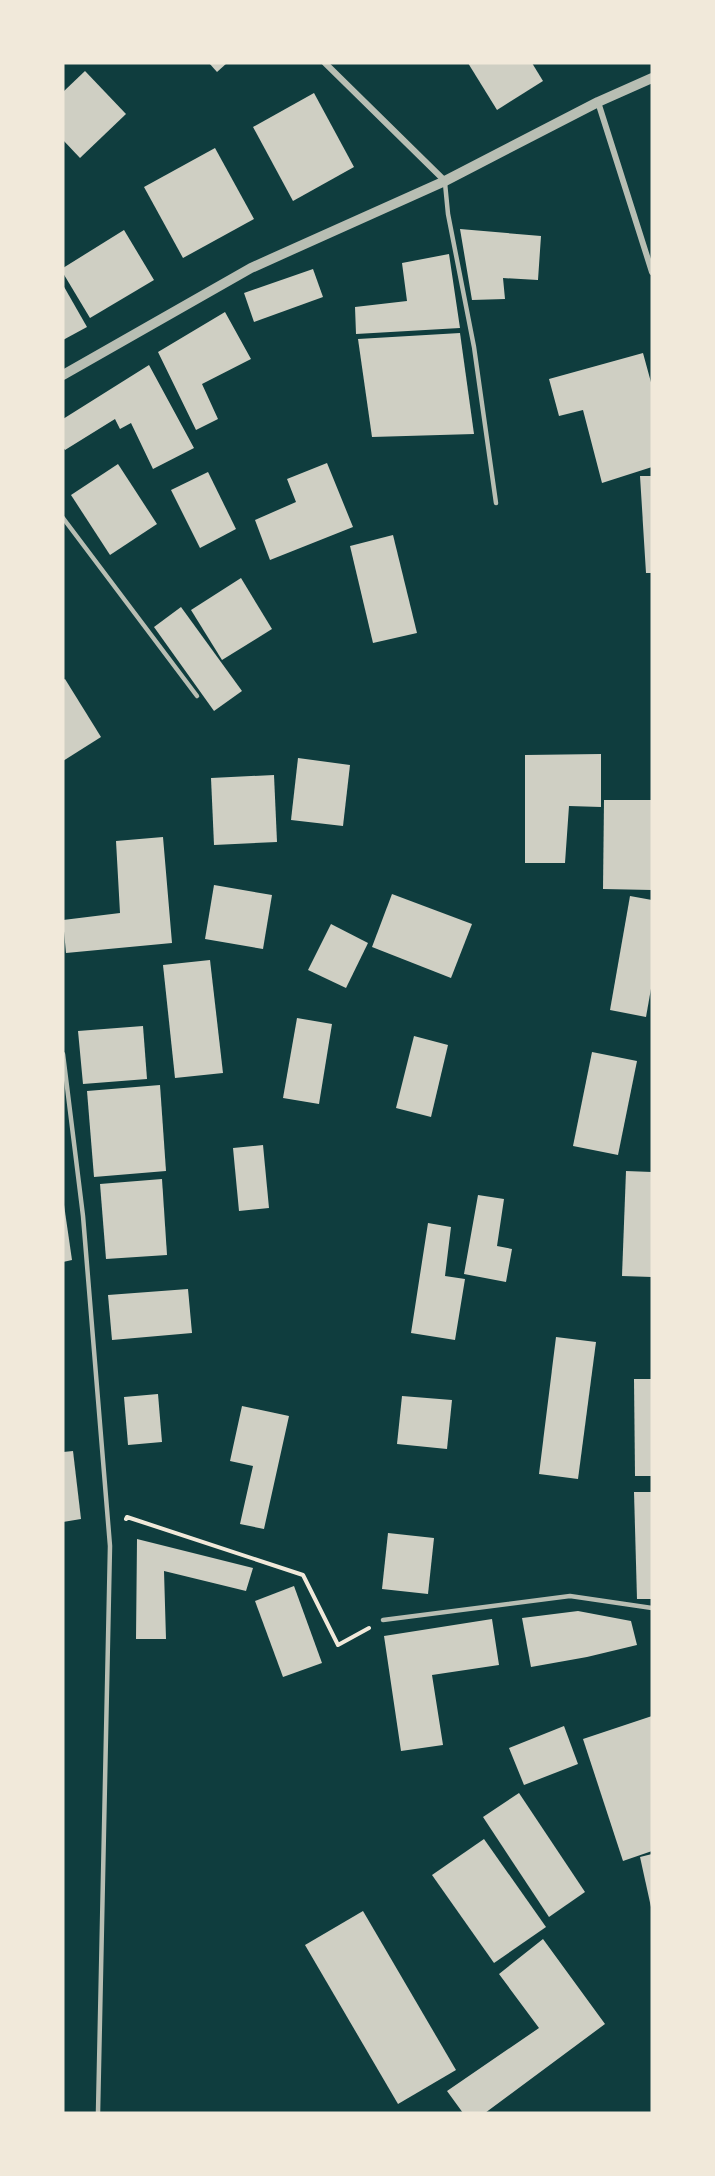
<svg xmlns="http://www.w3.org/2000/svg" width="715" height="2176" font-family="'Sofia Sans Condensed',sans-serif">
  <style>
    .building { fill: #cfcfc3 }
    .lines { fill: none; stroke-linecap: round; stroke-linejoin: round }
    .path { stroke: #f1e9da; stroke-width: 4 }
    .service { stroke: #b8beb3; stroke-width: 4.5 }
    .minor { stroke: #b8beb3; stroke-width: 6 }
    .tertiary { stroke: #b8beb3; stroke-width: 10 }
  </style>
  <rect width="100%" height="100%" fill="#0f3d3e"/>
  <g class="building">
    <polygon points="209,63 227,63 217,72"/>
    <polygon points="468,63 532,63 543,81 497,110"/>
    <polygon points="85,71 126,114 80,158 63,140 63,92"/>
    <polygon points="314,93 354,167 293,201 253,127"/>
    <polygon points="215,148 254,219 183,258 144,187"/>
    <polygon points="460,229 541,236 538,280 503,278 505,299 472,300"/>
    <polygon points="124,230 154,280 90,318 63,273 63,268"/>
    <polygon points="449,254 460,328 356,334 355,307 407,301 402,263"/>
    <polygon points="313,269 323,297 254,322 244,293"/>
    <polygon points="63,285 87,327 63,340"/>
    <polygon points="225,312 251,359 202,384 218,419 196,430 158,352"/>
    <polygon points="460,333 474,434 372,437 358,339"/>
    <polygon points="643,353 652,386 652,467 602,483 583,410 559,416 549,379"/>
    <polygon points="149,365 194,448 153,469 131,423 120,429 115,419 65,450 63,447 63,419"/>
    <polygon points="327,463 353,527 270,560 255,520 296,502 287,479"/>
    <polygon points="118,464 157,524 110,555 71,495"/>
    <polygon points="208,472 236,529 200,548 171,490"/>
    <polygon points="640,476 652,476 652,573 646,573"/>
    <polygon points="393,535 417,633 373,643 350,546"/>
    <polygon points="241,578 272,629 222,660 191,610"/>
    <polygon points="181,607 242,691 214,711 154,627"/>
    <polygon points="65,679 101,737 63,761 63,680"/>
    <polygon points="601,754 601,807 569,806 565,863 525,863 525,755"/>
    <polygon points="298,758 350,765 343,826 291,820"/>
    <polygon points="274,775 277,842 214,845 211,778"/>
    <polygon points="604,800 652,800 652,890 603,889"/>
    <polygon points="163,837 172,943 66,953 63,920 120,913 116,841"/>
    <polygon points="214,885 272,895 263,949 205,939"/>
    <polygon points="392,894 472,924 451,978 372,947"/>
    <polygon points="630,896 652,900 652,983 646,1017 610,1010"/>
    <polygon points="331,924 368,943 346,988 308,970"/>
    <polygon points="210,960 223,1073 175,1078 163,965"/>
    <polygon points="297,1018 332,1024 319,1104 283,1098"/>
    <polygon points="143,1026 147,1079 83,1084 78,1031"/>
    <polygon points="414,1036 448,1045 431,1117 396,1108"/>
    <polygon points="592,1052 637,1061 618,1155 573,1146"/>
    <polygon points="160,1085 166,1171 94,1177 87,1091"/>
    <polygon points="263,1145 269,1208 239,1211 233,1148"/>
    <polygon points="626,1171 652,1172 652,1277 622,1276"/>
    <polygon points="162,1179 167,1255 106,1259 100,1184"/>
    <polygon points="478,1195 504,1199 497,1246 512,1249 506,1282 464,1274"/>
    <polygon points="63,1198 72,1260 63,1262"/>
    <polygon points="428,1223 451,1227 445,1276 465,1279 455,1340 411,1333"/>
    <polygon points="188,1289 192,1333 112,1340 108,1295"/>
    <polygon points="556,1337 596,1342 578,1479 539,1474"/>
    <polygon points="634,1379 652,1379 652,1476 635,1476"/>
    <polygon points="158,1394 162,1442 128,1445 124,1397"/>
    <polygon points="402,1396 452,1400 447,1449 397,1444"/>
    <polygon points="242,1406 289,1416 264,1529 240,1524 253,1466 230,1461"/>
    <polygon points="73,1451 81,1519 63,1522 63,1452"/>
    <polygon points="634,1492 652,1492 652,1599 637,1599"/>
    <polygon points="388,1533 434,1538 428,1594 382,1589"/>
    <polygon points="137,1539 253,1568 246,1591 164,1571 166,1639 136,1639"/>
    <polygon points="294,1586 322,1663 283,1677 255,1601"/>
    <polygon points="578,1611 631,1621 637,1645 587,1657 531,1667 522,1618"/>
    <polygon points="492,1619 499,1665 432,1675 443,1745 401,1751 384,1636"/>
    <polygon points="652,1716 652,1851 623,1861 583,1739"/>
    <polygon points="564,1726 578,1764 524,1785 509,1748"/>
    <polygon points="519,1793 585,1892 549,1917 483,1817"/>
    <polygon points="484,1839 546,1927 494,1963 432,1875"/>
    <polygon points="652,1854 652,1907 651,1907 640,1857"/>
    <polygon points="363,1911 456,2070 398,2104 305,1945"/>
    <polygon points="543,1939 605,2024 485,2113 463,2113 447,2091 539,2028 499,1974"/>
  </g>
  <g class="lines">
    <polyline class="path" points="126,1519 127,1517 303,1575 338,1645 369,1628"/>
    <g class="service">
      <polyline points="445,183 448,214 474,347 496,503"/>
      <polyline points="63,518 197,696"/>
      <polyline points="63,1054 83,1216 110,1546 98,2113"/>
      <polyline points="383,1620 570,1596 652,1608"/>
    </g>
    <g class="minor">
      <polyline points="325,63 445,181"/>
      <polyline points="598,102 652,272"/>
    </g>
    <polyline class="tertiary" points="63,375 251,268 445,181 598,102 652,78"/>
  </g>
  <rect width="715" height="2176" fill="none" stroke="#f1e9da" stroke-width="129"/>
</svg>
